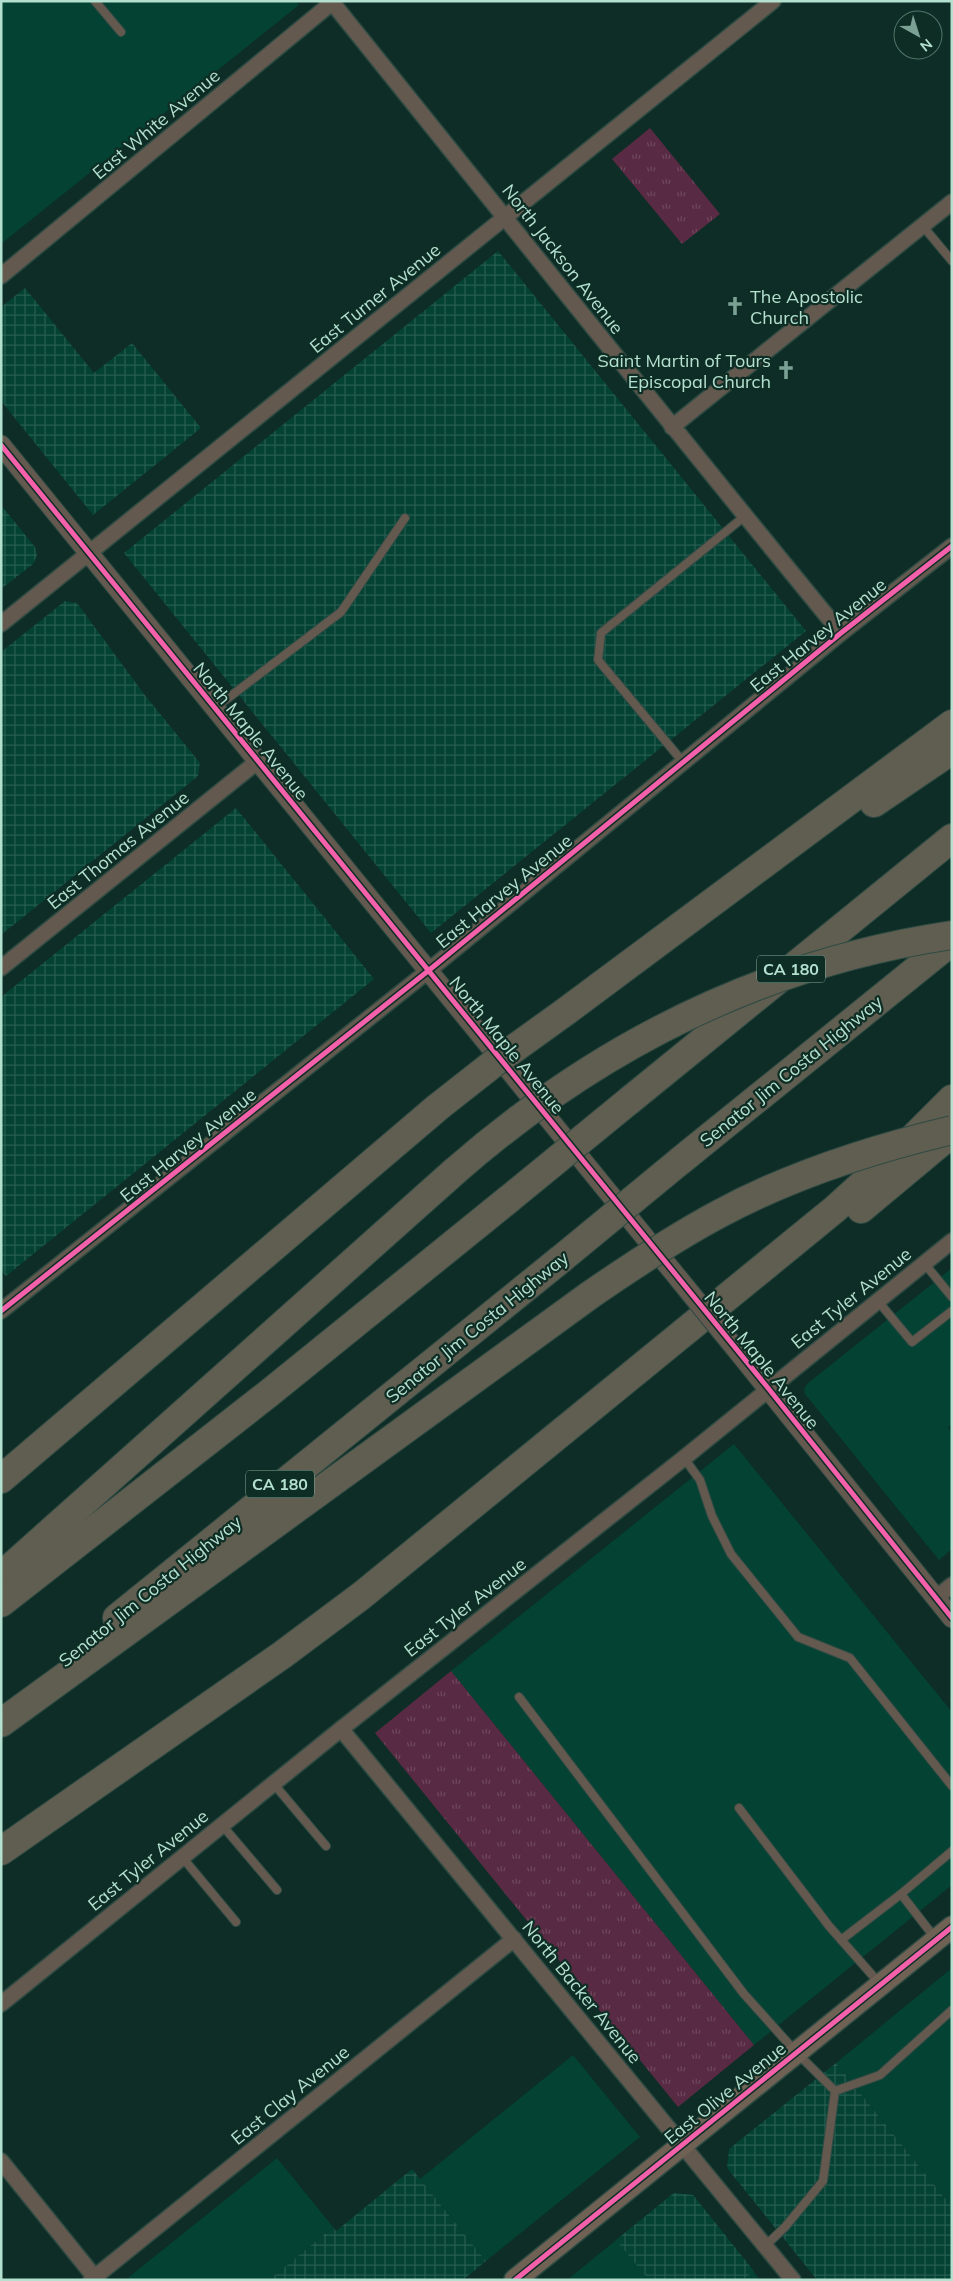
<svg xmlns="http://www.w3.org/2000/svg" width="953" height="2281" font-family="Mulish,sans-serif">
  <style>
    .built { fill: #044234 }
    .industrial { fill: url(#industrial-grid) }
    .grass { fill: url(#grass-tufts) }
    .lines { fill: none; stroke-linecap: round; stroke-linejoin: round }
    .service-casing { stroke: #2e4b43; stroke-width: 10 }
    .minor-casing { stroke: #2e4b43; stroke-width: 18 }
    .tertiary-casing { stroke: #2e4b43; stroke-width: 21 }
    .secondary-casing { stroke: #2e4b43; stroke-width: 24 }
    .motorway-casing { stroke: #2e4b43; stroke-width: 30 }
    .service { stroke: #63594f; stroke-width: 8 }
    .minor { stroke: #63594f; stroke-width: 15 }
    .tertiary { stroke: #63594f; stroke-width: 19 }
    .secondary { stroke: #6f6255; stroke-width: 21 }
    .motorway { stroke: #605d51; stroke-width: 28 }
    .tertiary-bridge-casing { stroke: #2e4b43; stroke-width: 21; stroke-linecap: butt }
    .motorway-bridge-casing { stroke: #2e4b43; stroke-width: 30; stroke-linecap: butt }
    .tertiary-bridge { stroke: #63594f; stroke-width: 19 }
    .motorway-bridge { stroke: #605d51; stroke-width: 28 }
    .cycleway-casing { stroke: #0e2d24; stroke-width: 8 }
    .cycleway { stroke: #f560ab; stroke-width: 5 }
    .labels { text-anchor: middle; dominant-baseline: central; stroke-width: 4.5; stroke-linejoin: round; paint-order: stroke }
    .shield { fill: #0e2d24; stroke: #82aa9c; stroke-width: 1 }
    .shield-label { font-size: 16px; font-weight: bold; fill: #b4e0d0 }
    .street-label { font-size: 18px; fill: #b4e0d0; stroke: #0e2d24 }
    .poi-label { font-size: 18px; fill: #b4e0d0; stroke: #0e2d24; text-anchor: start }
  </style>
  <defs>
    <pattern id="industrial-grid" width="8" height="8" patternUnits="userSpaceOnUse" patternTransform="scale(1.25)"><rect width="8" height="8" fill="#044234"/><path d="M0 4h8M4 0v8" fill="none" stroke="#265d50"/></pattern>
    <pattern id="grass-tufts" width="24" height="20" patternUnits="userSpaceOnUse" patternTransform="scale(1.25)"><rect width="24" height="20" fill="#592a43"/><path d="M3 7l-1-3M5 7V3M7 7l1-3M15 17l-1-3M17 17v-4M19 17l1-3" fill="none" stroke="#6e495d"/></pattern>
  </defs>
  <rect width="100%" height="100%" fill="#0d2d26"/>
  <g class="built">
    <polygon points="1,1 296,1 299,5 1,244"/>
    <polygon points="952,1268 952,1424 948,1427 952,1433 952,1549 939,1560 805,1394 804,1389 807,1384"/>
    <polygon points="734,1444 952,1712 952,1885 754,2045 451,1671"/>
    <polygon points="952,1968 952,2207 836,2063"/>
    <polygon points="573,2055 640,2137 486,2261 420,2179"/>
    <polygon points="277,2158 333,2227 269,2280 129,2280 129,2277"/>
    <polygon points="674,2193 693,2195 760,2280 567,2280"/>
  </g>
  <g class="industrial">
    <polygon points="498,251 806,631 431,933 124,553"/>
    <polygon points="25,288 94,373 132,343 201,428 93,515 1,401 1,307"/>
    <polygon points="1,505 35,547 37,556 33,564 1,589"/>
    <polygon points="65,601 77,603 144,694 200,763 198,776 1,935 1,652"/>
    <polygon points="236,808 374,979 6,1276 1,1271 1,997"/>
    <polygon points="836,2063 952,2207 952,2280 817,2280 727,2168 729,2149"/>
    <polygon points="412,2169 486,2261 463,2280 269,2280 333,2227 336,2231"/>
    <polygon points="674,2193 693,2195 754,2271 743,2280 649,2280 616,2240"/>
  </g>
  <g class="grass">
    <polygon points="650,128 720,214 682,244 612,159"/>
    <polygon points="451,1671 754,2045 678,2107 375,1733"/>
  </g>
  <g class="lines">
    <g class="service-casing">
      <g id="service">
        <polyline points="95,1 121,32"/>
        <polyline points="922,225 952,261"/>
        <polyline points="215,708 341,612 405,518"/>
        <polyline points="683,762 598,660 601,633 745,516"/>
        <polyline points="924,1263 952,1297"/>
        <polyline points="877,1300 912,1342 952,1311"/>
        <polyline points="684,1458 700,1480 712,1516 731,1554 798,1637 850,1658 952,1786"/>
        <polyline points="519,1697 744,1994 796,2052 835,2091 823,2181 785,2227 765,2246"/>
        <polyline points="273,1783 326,1846"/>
        <polyline points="739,1808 829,1926 880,1984"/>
        <polyline points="222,1825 277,1890"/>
        <polyline points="182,1857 236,1922"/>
        <polyline points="901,1894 935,1938"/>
        <polyline points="841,1940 901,1894 952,1851"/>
        <polyline points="835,2091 880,2075 952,2010"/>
      </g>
    </g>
    <g class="minor-casing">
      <g id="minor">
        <path d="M331,1c170,211 338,423 510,632"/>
        <polyline points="1,276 334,1"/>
        <polyline points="672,427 952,202"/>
        <polyline points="1,624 773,1"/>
        <polyline points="1,968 258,761"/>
        <polyline points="1,1311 428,971 841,633 952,546"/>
        <polyline points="936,1598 952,1585"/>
        <polyline points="341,1729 793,2280"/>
        <polyline points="1,2004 341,1729 684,1458 952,1241"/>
        <polyline points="1,2161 97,2280"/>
        <polyline points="91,2280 514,1939"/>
      </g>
    </g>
    <g class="tertiary-casing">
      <g id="tertiary">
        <polyline points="1,445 678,1278"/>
        <polyline points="735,1348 952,1618"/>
      </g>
    </g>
    <g class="secondary-casing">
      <polyline id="secondary" points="515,2280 952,1927"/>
    </g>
    <g class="motorway-casing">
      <g id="motorway">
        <polyline points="874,803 952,750"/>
        <polyline points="565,1012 952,724"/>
        <polyline points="630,1100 952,838"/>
        <polyline points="680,1161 952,941"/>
        <polyline points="861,1209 952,1133"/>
        <polyline points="1,1479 438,1107"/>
        <polyline points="1,1576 455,1171"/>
        <polyline points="1,1603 268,1394 509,1199"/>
        <polyline points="117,1618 561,1259"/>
        <polyline points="1,1723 590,1295"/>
        <polyline points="1,1851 282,1655 361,1596 835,1209 911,1140 952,1099"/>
      </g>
    </g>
    <use href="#service" class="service"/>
    <use href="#minor" class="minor"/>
    <use href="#tertiary" class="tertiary"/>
    <use href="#secondary" class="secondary"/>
    <use href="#motorway" class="motorway"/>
    <g class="tertiary-bridge-casing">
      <polyline id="tertiary-bridge" points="678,1278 735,1348"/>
    </g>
    <g class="motorway-bridge-casing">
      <g id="motorway-bridge">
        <polyline points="438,1107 494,1063 565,1012"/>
        <path d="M455,1171c143,-125 308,-208 497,-236"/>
        <polyline points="509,1199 630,1100"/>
        <polyline points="561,1259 680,1161"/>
        <path d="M590,1295c42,-29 84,-57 129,-81 72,-39 153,-65 233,-84"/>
      </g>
    </g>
    <use href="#tertiary-bridge" class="tertiary-bridge"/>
    <use href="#motorway-bridge" class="motorway-bridge"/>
    <g class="cycleway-casing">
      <g id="cycleway">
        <polyline points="1,445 768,1388 952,1618"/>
        <polyline points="1,1311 428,971 841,633 952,546"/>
        <polyline points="515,2280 952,1927"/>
      </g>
    </g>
    <use href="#cycleway" class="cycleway"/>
  </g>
  <defs>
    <g id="church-bare" transform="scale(1.5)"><path d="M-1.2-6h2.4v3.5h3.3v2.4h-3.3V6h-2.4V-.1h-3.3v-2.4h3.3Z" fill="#7aa194" stroke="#0e2d24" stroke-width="2.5" paint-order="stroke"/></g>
  </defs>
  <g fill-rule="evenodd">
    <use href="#church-bare" x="735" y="306"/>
    <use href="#church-bare" x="786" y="370"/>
  </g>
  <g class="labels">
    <g class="shield">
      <rect x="757" y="955.5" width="68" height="27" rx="4"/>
      <rect x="246" y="1470.5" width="68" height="27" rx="4"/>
    </g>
    <g class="shield-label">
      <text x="791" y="969">CA 180</text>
      <text x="280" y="1484">CA 180</text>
    </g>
    <g class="street-label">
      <text transform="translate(156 124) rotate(-40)">East White Avenue</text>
      <text transform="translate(563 259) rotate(52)">North Jackson Avenue</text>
      <text transform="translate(375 298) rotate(-39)">East Turner Avenue</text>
      <text transform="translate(818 635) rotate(-39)">East Harvey Avenue</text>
      <text transform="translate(251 731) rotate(51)">North Maple Avenue</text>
      <text transform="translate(118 850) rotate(-39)">East Thomas Avenue</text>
      <text transform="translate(504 891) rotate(-39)">East Harvey Avenue</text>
      <text transform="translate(507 1045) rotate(51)">North Maple Avenue</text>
      <text transform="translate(791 1071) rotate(-39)">Senator Jim Costa Highway</text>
      <text transform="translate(188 1145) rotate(-39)">East Harvey Avenue</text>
      <text transform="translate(851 1298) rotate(-39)">East Tyler Avenue</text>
      <text transform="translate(477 1327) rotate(-39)">Senator Jim Costa Highway</text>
      <text transform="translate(762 1360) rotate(51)">North Maple Avenue</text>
      <text transform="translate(150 1591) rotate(-39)">Senator Jim Costa Highway</text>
      <text transform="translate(465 1607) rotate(-38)">East Tyler Avenue</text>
      <text transform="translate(148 1860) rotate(-39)">East Tyler Avenue</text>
      <text transform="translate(582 1992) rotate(51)">North Backer Avenue</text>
      <text transform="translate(725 2093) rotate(-39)">East Olive Avenue</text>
      <text transform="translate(290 2095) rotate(-39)">East Clay Avenue</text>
    </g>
    <g class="poi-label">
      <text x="750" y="296">The Apostolic<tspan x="750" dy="21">Church</tspan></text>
      <text x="771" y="360" text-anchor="end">Saint Martin of Tours<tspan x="771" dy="21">Episcopal Church</tspan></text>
    </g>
  </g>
  <rect width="953" height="2281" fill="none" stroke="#b4e0d0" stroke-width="5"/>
  <g transform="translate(918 35) rotate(141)"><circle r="24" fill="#0e2d24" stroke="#507569"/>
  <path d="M0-4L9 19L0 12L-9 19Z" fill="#7aa194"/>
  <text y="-8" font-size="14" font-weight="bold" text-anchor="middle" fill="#b4e0d0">N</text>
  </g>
</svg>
